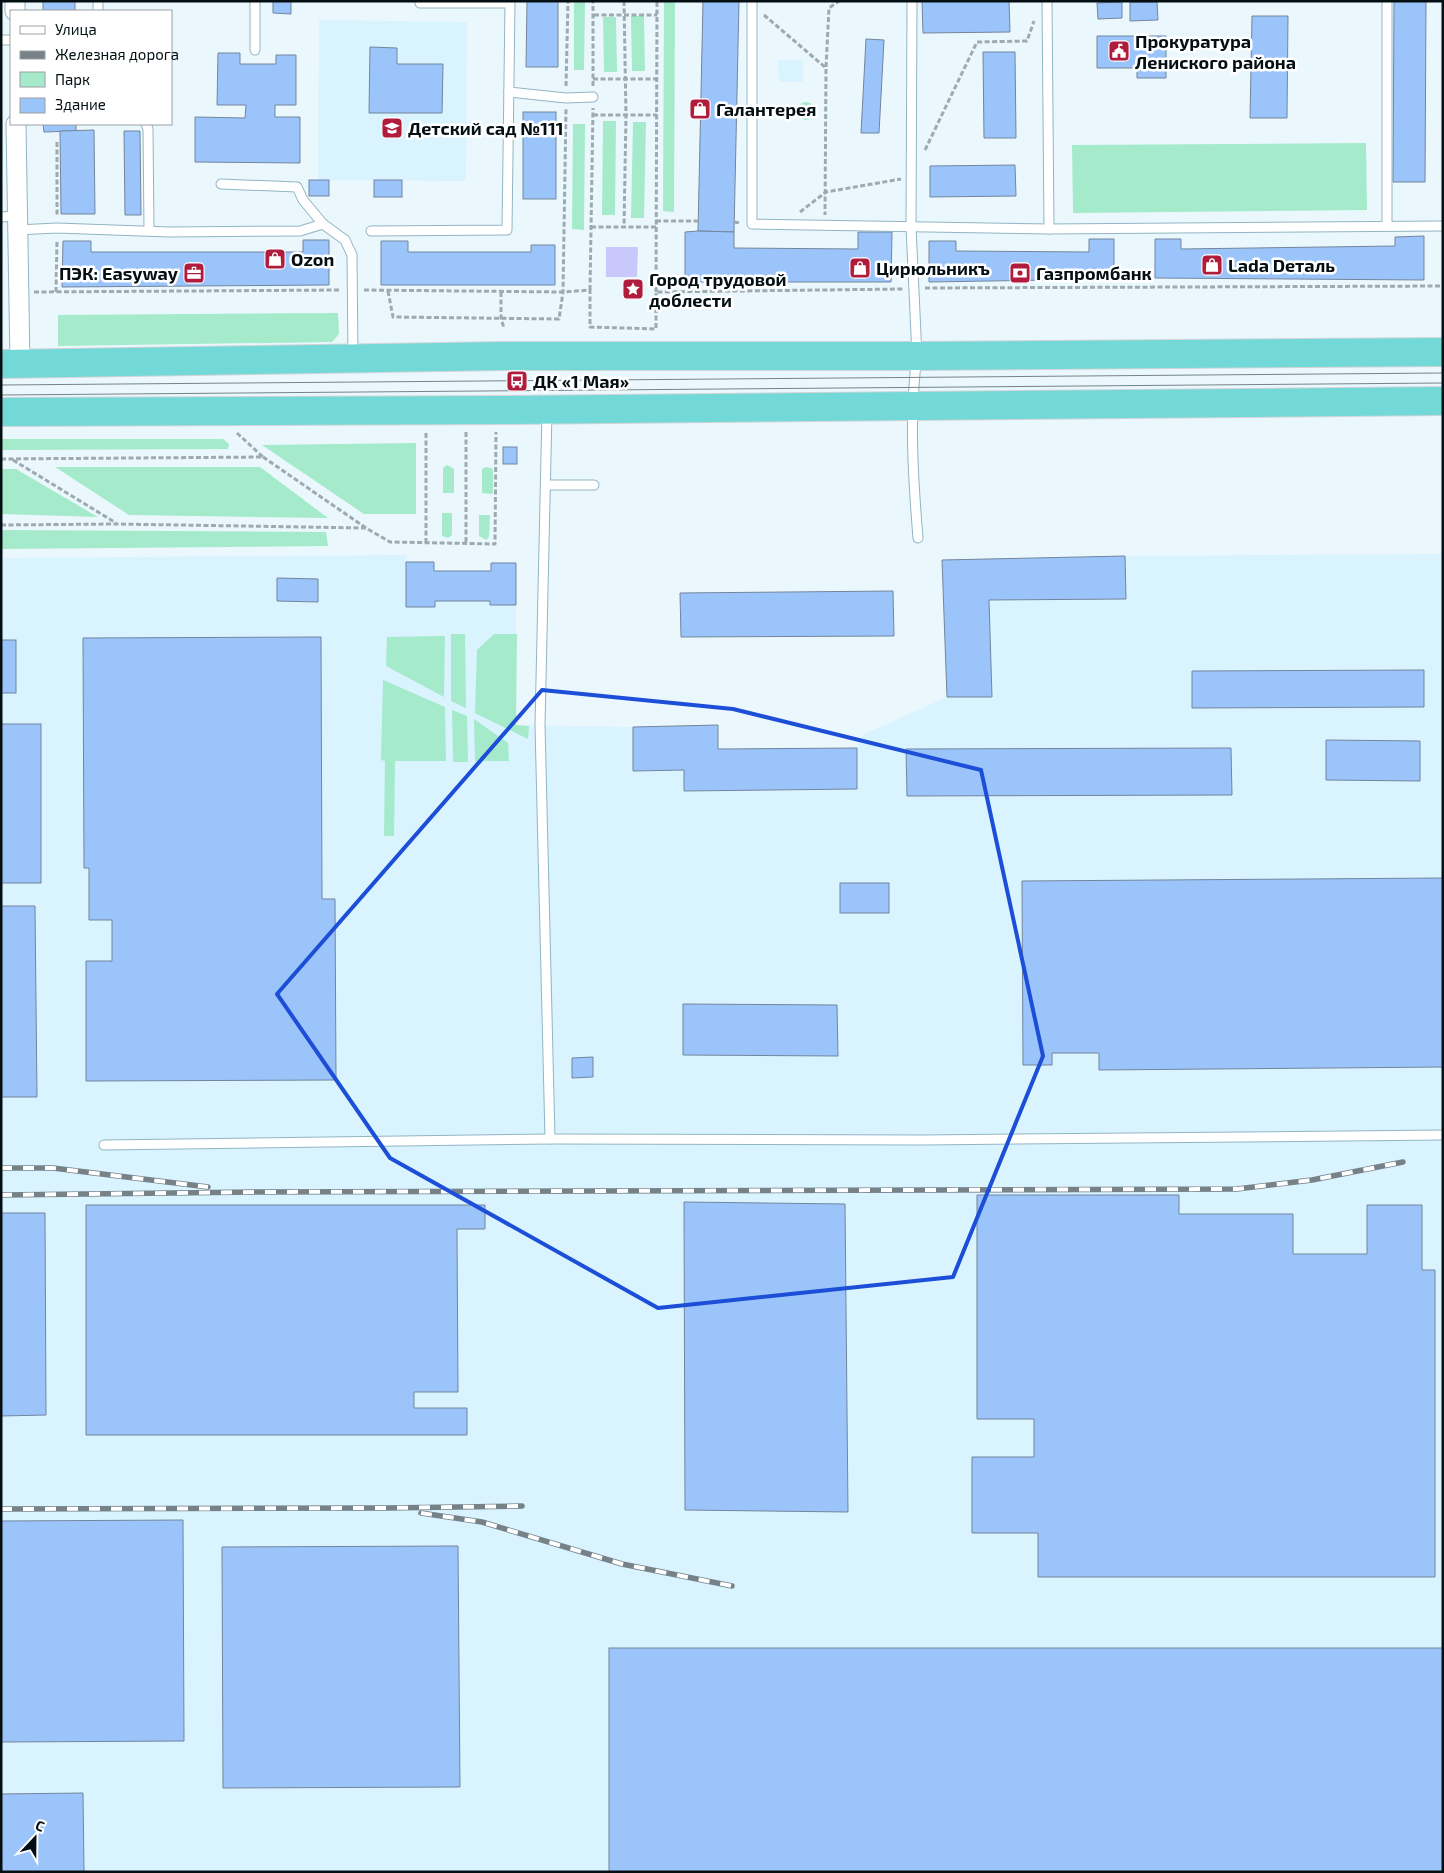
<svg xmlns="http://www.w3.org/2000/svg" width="1444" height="1873" font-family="'Exo 2',sans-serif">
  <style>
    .built { fill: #d9f3ff }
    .green { fill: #a5eaca }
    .water { fill: #c9c8fc }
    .building { fill: #9bc5fa; stroke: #73859d }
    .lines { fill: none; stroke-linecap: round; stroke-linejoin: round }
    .service-casing { stroke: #92b5c3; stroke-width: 11 }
    .minor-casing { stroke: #92b5c3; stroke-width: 21 }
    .trunk-casing { stroke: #d2d4d5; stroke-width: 30 }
    .path { stroke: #9daaaf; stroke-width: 3; stroke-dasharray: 5 2.5; stroke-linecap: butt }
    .service { stroke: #fff; stroke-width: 9 }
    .minor { stroke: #fff; stroke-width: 19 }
    .trunk { stroke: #72d8d8; stroke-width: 28 }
    .tram { stroke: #768288; stroke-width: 1 }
    .rail-casing { stroke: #768288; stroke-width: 5.5 }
    .rail { stroke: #fff; stroke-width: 4; stroke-dasharray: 11; stroke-linecap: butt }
    .marked { fill: none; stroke: #1d4ed8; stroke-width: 4; stroke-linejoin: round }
    .labels { text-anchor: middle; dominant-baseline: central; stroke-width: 5; stroke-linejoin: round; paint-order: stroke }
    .poi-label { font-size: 18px; font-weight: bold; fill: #040f14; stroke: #fff; text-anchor: start }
  </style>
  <rect width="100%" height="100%" fill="#eaf8fe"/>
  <g class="built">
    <polygon points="319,20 467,22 466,181 318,180"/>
    <polygon points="778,60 803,60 803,82 779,82"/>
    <polygon points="1443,554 1443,1872 1,1872 1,558 406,555 407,562 434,571 491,571 491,563 516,563 516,725 633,727 633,771 684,770 685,791 857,789 857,748 862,735 947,697 942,560 1125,556"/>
  </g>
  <g class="green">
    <polygon points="574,1 585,1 584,70 574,70"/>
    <polygon points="664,1 675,1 674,212 663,211"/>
    <polygon points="631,16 644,16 645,71 632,71"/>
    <polygon points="603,17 616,17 617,72 604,72"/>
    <circle cx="806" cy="111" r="9"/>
    <polygon points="603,121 616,121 615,215 602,215"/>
    <polygon points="633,122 646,122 644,218 631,218"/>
    <polygon points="573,124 585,124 584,230 572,229"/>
    <polygon points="1366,143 1367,210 1073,213 1072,145"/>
    <polygon points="338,313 339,334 332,342 58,346 58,315"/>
    <polygon points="1,439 223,439 229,444 228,449 1,450"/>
    <polygon points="416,443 416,514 364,514 262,445"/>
    <polygon points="447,465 454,469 454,493 443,493 443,468"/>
    <polygon points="55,467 260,467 328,518 129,515"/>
    <polygon points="486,467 492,468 493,471 493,494 482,493 482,469"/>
    <polygon points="1,469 16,469 98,517 1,514"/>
    <polygon points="442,513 452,513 452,535 448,538 442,536"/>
    <polygon points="479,515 490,515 489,537 486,540 479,536"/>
    <polygon points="1,530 326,532 328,546 1,549"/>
    <polygon points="451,634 465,634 466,708 451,701"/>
    <polygon points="494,634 517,634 516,725 529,726 528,739 475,713 477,650"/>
    <polygon points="445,636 444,697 386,666 387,637"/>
    <polygon points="383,680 445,707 446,761 395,761 394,836 384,836 385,761 381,760"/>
    <polygon points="452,710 467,716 468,762 453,762"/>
    <polygon points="474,719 508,743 509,761 475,761"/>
  </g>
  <polygon class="water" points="606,247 638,247 637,277 606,277"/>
  <g class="building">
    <rect x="43" y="1" width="32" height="10"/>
    <polygon points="273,1 291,1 291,14 273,13"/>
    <polygon points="527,1 558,1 558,67 526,67"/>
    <polygon points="703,1 739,1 734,232 698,231"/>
    <polygon points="922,1 1009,1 1010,32 923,33"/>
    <polygon points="1394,1 1426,1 1425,182 1393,182"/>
    <polygon points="1122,2 1122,18 1098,19 1097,3"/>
    <polygon points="1130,2 1157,2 1158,20 1130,21"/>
    <polygon points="1252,16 1288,16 1287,118 1250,118"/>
    <polygon points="1097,36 1166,36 1166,78 1137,78 1137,68 1097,68"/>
    <polygon points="866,39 884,40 879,133 861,133"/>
    <polygon points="370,47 397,48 397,64 443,64 442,113 369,113"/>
    <polygon points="983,52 1015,52 1016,138 984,138"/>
    <polygon points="218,53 240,53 240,64 276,64 276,55 296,55 296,105 275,105 275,117 300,117 300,163 195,162 195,117 245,118 246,105 217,105"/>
    <rect x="523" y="112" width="33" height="87"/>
    <polygon points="43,124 76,124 76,131 44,132"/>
    <polygon points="94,130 95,214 61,214 60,131"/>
    <polygon points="124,131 140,131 141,215 125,215"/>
    <polygon points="1015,165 1016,196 930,197 930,166"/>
    <rect x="309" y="180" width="20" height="16"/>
    <rect x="374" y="180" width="28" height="17"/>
    <polygon points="698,231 734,232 734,248 858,249 858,232 892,232 891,282 685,282 685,232"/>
    <polygon points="1424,236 1424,280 1155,278 1155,239 1181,239 1181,249 1395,246 1395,237"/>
    <polygon points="1089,239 1114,239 1114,279 929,282 929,241 956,241 956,251 1089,252"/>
    <polygon points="303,240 329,240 329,285 62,287 63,241 91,241 91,252 303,252"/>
    <polygon points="381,241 408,241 408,252 531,252 531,245 555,245 555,285 381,285"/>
    <rect x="503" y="447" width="14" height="17"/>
    <polygon points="1125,556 1126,599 989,600 992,697 947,697 942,560"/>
    <polygon points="406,562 434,562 434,571 491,571 491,563 516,563 516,605 490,605 490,601 435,601 435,607 406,607"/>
    <polygon points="277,578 318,579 318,602 277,601"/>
    <polygon points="893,591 894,636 681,637 680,593"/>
    <polygon points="321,637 322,899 335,899 336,1080 86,1081 86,961 112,961 112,920 89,920 89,868 84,868 83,638"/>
    <rect x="1" y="640" width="15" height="53"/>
    <polygon points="1424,670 1424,707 1192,708 1192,671"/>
    <rect x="1" y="724" width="40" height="159"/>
    <polygon points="718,725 718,749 857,748 857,789 684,791 684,770 633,771 633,727"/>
    <polygon points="1326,740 1420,741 1420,781 1326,780"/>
    <polygon points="1231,748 1232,795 907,796 906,749"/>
    <polygon points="1443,878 1443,1067 1099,1070 1099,1053 1052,1053 1052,1065 1023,1065 1022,881"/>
    <rect x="840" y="883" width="49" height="30"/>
    <polygon points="1,906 35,906 37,1097 1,1097"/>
    <polygon points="683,1004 837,1005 838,1056 683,1055"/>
    <polygon points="593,1057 593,1077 572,1078 572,1058"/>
    <polygon points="977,1195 1179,1195 1179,1214 1293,1214 1293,1254 1367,1254 1367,1205 1422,1205 1422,1270 1435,1270 1435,1577 1038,1577 1038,1533 972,1533 972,1457 1034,1457 1034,1419 977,1419"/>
    <polygon points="684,1202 845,1204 848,1512 685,1510"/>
    <polygon points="86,1205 485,1205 485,1229 457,1229 458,1392 414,1392 414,1408 467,1408 467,1435 86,1435"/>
    <polygon points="1,1213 45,1213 46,1415 1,1416"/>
    <polygon points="183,1520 184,1741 1,1742 1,1521"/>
    <polygon points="458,1546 460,1787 223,1788 222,1547"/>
    <rect x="609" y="1648" width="834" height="224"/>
    <polygon points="83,1793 84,1872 1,1872 1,1794"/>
  </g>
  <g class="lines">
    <g class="service-casing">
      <g id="service">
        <polyline points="98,1 98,11"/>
        <polyline points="752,1 752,224 1049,229 1443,226"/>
        <path d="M912,1l-1,226 6,129c-8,60 -4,121 1,182"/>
        <polyline points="1047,1 1049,229"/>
        <polyline points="1,40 11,40"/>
        <polyline points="255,50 255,1"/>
        <polyline points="509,92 566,98 593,97"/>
        <polyline points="146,124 148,129 149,230"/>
        <polyline points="221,184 297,187 303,200 323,224"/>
        <polyline points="1,217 16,216"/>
        <polyline points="1387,226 1387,1"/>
        <polyline points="17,230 57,228 169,232 300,231 323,224 345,240 352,255 353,356"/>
        <polyline points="371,231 507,230 510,3 420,3 420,1"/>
        <polyline points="547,411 540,725 550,1139"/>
        <polyline points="546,485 594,485"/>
        <polyline points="104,1145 550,1139 922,1140 1443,1135"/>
      </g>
    </g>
    <g class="minor-casing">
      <g id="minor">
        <polyline points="15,1 15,11"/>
        <polyline points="16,124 20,364"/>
      </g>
    </g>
    <g class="trunk-casing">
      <g id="trunk">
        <polyline points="1,364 505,356 917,356 1443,352"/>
        <polyline points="1,412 504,410 1443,401"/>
      </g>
    </g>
    <g class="path">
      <polyline points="624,1 626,115 624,227"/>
      <polyline points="594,15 657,15"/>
      <polyline points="764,15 826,68 825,215"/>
      <polyline points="826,67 829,8 839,1"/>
      <polyline points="593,79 657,79"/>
      <polyline points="566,86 568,1"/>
      <polyline points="593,86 593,1"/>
      <polyline points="593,115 657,115"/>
      <polyline points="57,142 57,216"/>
      <polyline points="925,150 977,42 1027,41 1034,21"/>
      <polyline points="800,212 826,192 901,179"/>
      <polyline points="656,221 699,221"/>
      <polyline points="734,222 741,223"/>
      <polyline points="591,227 656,227"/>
      <polyline points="925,288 1443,286"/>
      <polyline points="364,290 563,292 590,290 590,327 656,329 656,292 904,289"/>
      <polyline points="590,290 593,108"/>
      <polyline points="388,291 393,317 559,319 563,292 566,109"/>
      <polyline points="34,292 341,290"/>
      <polyline points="56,292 57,240"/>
      <polyline points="501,292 501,318 504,328"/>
      <polyline points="656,292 657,1"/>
      <polyline points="466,432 466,544"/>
      <polyline points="263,457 366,528 390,542 495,544 496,432"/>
      <polyline points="1,459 263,457 237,433"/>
      <polyline points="13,460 116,523"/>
      <polyline points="1,525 117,524 366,528"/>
      <polyline points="426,543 426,432"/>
    </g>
    <use href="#service" class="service"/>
    <use href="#minor" class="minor"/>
    <use href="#trunk" class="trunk"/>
    <g class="tram">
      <polyline points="1,385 1443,373"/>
      <polyline points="1,395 1443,383"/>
    </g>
    <g class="rail-casing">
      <g id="rail">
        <polyline points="1,1168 53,1168 208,1187"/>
        <polyline points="1,1195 255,1192 1237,1189 1312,1180 1403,1162"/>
        <polyline points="1,1509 387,1508 522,1506"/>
        <polyline points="421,1513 482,1522 622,1564 732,1586"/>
      </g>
    </g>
    <use href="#rail" class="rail"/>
  </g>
  <path class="marked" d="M542,690l191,19 248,61 62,286 -90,221 -295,31 -268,-150 -113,-164z"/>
  <defs>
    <g id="civic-square" transform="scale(1.125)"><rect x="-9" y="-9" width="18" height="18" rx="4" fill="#b01d3c" stroke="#fff"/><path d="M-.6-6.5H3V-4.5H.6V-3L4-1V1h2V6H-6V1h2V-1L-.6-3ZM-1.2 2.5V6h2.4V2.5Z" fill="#fff"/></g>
    <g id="shop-square" transform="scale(1.125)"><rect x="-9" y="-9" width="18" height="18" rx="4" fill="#b01d3c" stroke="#fff"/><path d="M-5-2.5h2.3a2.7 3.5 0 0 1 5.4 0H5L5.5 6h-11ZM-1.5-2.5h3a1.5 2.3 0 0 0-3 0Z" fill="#fff"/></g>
    <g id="school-square" transform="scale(1.125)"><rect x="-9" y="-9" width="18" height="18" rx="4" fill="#b01d3c" stroke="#fff"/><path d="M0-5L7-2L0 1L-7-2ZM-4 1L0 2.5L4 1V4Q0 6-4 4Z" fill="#fff"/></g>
    <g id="office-square" transform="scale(1.125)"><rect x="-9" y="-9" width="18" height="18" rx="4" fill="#b01d3c" stroke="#fff"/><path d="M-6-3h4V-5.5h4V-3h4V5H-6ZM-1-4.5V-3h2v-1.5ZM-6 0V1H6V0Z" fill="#fff"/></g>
    <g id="bank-square" transform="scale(1.125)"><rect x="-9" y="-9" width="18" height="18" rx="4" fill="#b01d3c" stroke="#fff"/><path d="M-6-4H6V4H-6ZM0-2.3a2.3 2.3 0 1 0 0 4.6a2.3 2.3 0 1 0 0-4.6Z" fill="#fff"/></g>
    <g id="sight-square" transform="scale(1.125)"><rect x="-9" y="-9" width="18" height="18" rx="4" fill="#b01d3c" stroke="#fff"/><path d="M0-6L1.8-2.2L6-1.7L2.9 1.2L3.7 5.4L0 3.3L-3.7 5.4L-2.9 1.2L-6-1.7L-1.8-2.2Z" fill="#fff"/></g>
    <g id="bus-square" transform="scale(1.125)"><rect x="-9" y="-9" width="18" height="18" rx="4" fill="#b01d3c" stroke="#fff"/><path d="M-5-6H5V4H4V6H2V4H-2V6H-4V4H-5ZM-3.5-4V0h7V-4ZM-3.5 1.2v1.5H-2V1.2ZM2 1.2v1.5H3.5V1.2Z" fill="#fff"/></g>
  </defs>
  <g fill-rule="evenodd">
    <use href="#civic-square" x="1119" y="51"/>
    <use href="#shop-square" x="700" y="109"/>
    <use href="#school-square" x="392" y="128"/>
    <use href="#shop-square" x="275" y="259"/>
    <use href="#shop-square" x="1212" y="265"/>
    <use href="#shop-square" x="860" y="268"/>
    <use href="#office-square" x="194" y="273"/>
    <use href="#bank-square" x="1020" y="273"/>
    <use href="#sight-square" x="633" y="289"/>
    <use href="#bus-square" x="517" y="381"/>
  </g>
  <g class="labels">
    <g class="poi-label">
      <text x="1135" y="41">Прокуратура<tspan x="1135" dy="21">Лениского района</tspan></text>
      <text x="716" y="109">Галантерея</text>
      <text x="408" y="128">Детский сад №111</text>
      <text x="291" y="259">Ozon</text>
      <text x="1228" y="265">Lada Dеталь</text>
      <text x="876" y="268">Цирюльникъ</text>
      <text x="178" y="273" text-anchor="end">ПЭК: Easyway</text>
      <text x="1036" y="273">Газпромбанк</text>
      <text x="649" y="279">Город трудовой<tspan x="649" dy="21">доблести</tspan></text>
      <text x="533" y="381">ДК «1 Мая»</text>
    </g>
  </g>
  <rect width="1444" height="1873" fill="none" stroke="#040f14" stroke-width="5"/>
  <rect x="10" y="10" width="162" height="115" fill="#ffffff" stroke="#9b9fa1"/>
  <rect x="20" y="26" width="25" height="8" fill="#ffffff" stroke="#9b9fa1"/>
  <text x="55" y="35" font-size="15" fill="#040f14">Улица</text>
  <rect x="20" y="51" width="25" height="8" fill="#768288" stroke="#9b9fa1"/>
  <text x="55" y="60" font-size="15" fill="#040f14">Железная дорога</text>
  <rect x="20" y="72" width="25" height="15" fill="#a5eaca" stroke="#9b9fa1"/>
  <text x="55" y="85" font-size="15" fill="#040f14">Парк</text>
  <rect x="20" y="98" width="25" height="15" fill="#9bc5fa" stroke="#9b9fa1"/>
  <text x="55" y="110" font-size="15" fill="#040f14">Здание</text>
  <g transform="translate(35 1838) rotate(22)" stroke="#ffffff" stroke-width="4" paint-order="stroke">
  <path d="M0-4L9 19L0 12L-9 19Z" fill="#040f14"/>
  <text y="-8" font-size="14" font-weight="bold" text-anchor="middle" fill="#040f14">С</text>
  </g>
</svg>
